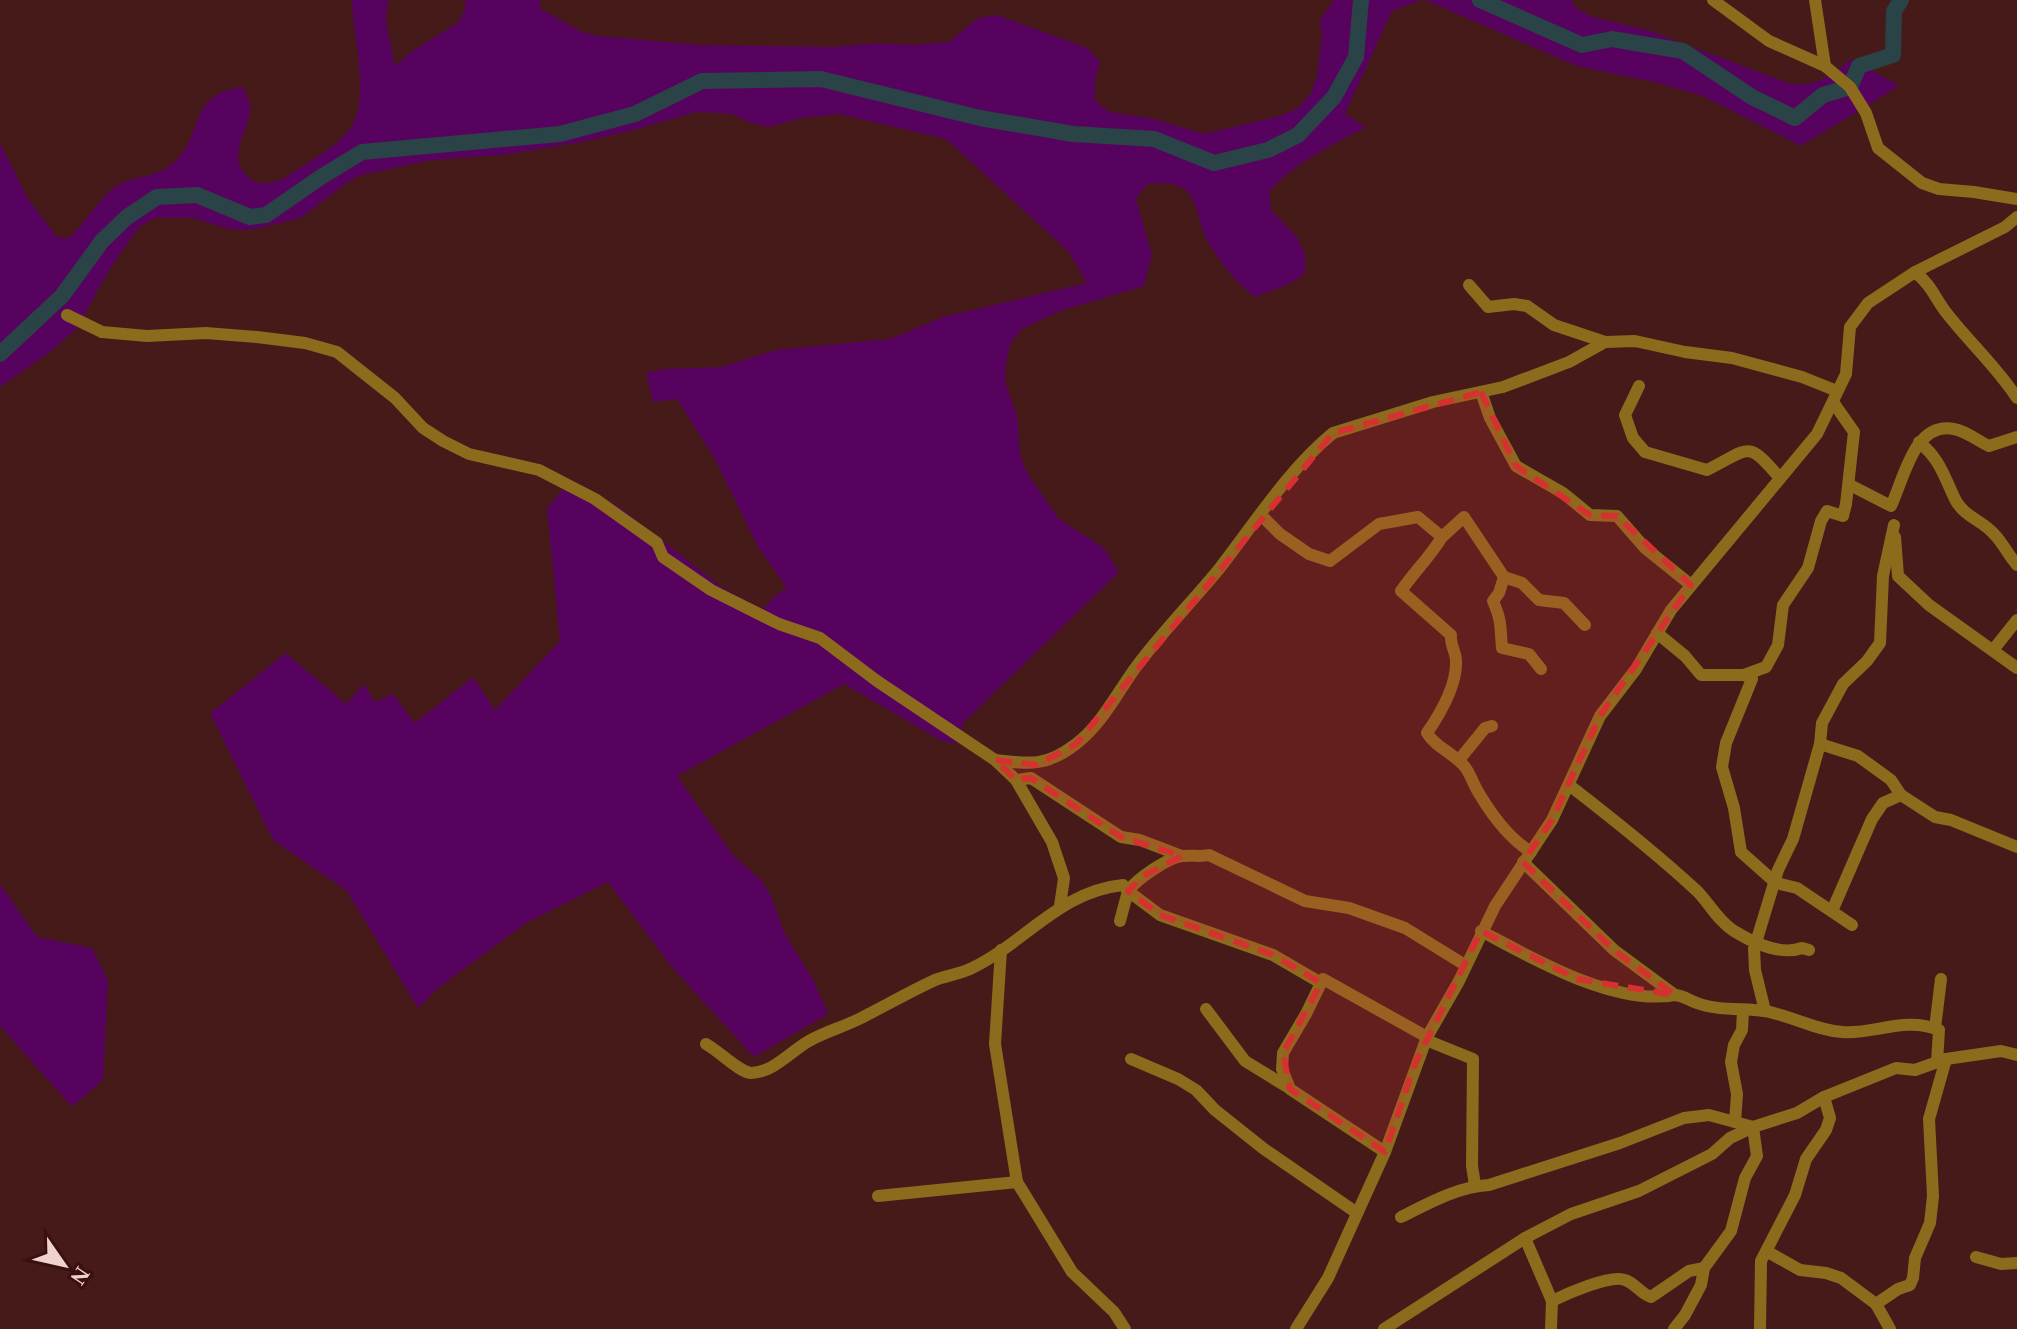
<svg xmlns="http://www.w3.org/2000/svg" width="2017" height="1329" font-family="Georgia,serif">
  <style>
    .green { fill: #580260 }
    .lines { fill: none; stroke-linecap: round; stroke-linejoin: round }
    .river { stroke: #294346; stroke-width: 16 }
    .minor { stroke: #8c6b1d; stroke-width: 12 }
    .marked { fill: #d73030; fill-opacity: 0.2; stroke: #d73030; stroke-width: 6; stroke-dasharray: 16 10; stroke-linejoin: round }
  </style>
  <rect width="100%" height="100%" fill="#461a19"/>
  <g class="green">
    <path d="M352,0h36l-2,22 9,44 16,-14 48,-30 7,-17 -2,-5h77l-2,8 43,24 17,4 101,9 136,2 40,-4 37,2 36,-3 29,-24 19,-3 90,33 13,14 -5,19v20l15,11 40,6 54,16 76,-18 18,-8 13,-15 6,-17 5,-39 -2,-17 14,-20h87l-29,11 -47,103 21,13c-35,19 -71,35 -97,65l2,18 26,27 8,17v19c-17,15 -29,15 -50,24 -19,-15 -36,-35 -48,-57 -8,-15 -9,-41 -23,-51 -11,-7 -24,-6 -37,-5l-11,15 16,56 -8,31 -84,25 -38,18 -12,15 -4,19 -1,19 12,34 3,39 7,18 32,46 45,29 15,24 -156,151 -2,21 -19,-3 -98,-57 -167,92 55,78 30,27 9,15 13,36 30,49 14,33 -74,43 -82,-90 -64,-85 -82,41 -89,66 -19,19 -71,-117 -74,-51 -63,-127 76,-60 60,51 18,-20 11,18 18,-8 22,29 58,-46 22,33 65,-69 -13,-133 25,-28 50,29 102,80 39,20 11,-12 13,-9 -29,-41 -43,-88 -38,-60 -24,3 -7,-29 19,-4 57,-2 54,-17 114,-11 53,-22 144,-34 -19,-32 -122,-112 -107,-25 -36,4 -35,9 -18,-4 -17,-9 -36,-2 -67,19 -54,12 -72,12 -72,5 -71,15 -16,9 -44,34 -36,9 -19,3 -18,-1 -35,-11h-38l-16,9 -31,45 -31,56 -28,25 -49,34v-244l28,56 29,38 12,1c18,-16 31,-43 51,-54 16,-8 37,-7 52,-20 35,-29 12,-69 71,-77 2,5 6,12 7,17 3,24 -24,46 -5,70 11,14 31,10 44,1 20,-14 49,-28 62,-48 20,-30 1,-93 1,-127z"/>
    <path d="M1425,0h146l7,10 15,7 54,13 141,53c31,4 40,-6 64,-24l47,27 -98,60 -98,-50 -45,-13 -81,-17z"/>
    <polygon points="0,884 37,937 92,948 108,981 103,1080 72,1107 0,1026"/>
  </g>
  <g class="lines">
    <g class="river">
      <polyline points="1480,0 1582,45 1612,39 1683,51 1752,97 1795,118 1823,95 1850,87 1859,66 1893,55 1894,11 1901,0"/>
      <polyline points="0,354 62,296 102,241 127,217 157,197 197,195 250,217 266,215 321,177 362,152 560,134 635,114 702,81 821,79 980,118 1073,134 1154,139 1214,163 1268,150 1298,135 1334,97 1356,57 1361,0"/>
    </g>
    <g class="minor">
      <polyline points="1713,0 1769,41 1825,66"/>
      <polyline points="1815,0 1825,66 1850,87 1866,113 1878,148 1922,183 1939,189 1974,192 2017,199"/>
      <path d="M1915,272c16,13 19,24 30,39 23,30 51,55 72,87"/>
      <polyline points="1469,285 1488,307 1514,304 1527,306 1554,325 1605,342"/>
      <polyline points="67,315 102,332 147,336 206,333 257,337 305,343 337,352 395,398 423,428 443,441 469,454 539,470 595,499 657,543 663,557 711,590 779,624 820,638 877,681 995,760 1016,780 1052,842 1064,878 1060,906"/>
      <path d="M1639,386l-14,29 8,23 12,14 62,18c44,-22 39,-31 73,8"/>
      <polyline points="1481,392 1490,418 1516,466 1563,493 1590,515 1617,516 1645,548 1691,585"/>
      <path d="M1919,442c22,18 25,35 37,59 9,16 27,20 38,33 9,9 14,21 23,31"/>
      <path d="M1850,485l41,21c13,-27 23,-85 63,-77 12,2 24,12 35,17l28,-9"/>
      <polyline points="1261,515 1280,534 1309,554 1330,561 1379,524 1418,517 1442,537 1464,517 1504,577 1522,583 1539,600 1564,603 1585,625"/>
      <path d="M1442,537c-12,20 -28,35 -41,54l50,44c-1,10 5,17 5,26 1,24 -16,53 -29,72 9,15 27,20 38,34 6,8 9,19 15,28 12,20 30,44 51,57"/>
      <polyline points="1895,537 1898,576 1929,605 2017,668"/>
      <path d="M1504,577l-5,16 -6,8c9,21 7,25 9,47l27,6 12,15"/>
      <polyline points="1657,633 1685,656 1701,675 1744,675 1766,667 1778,645 1783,605 1808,568 1821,521 1827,511 1843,516 1846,504 1854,432 1833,402"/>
      <polyline points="1993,650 2017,620"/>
      <polyline points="1744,675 1752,679 1726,743 1722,767 1734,808 1741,852 1776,883 1797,888 1852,925"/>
      <polyline points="1820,744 1858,756 1891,780 1901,795 1935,817 1951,820 2017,847"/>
      <path d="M995,760c35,4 51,7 81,-16 26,-20 41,-51 60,-77 25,-34 56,-65 83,-98 36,-46 68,-98 114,-136l100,-31 70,-15 66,-25 36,-20 30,-1 50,11 47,6 70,19 35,14"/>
      <polyline points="1459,760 1485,728 1492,726"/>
      <polyline points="1016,780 1031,778 1121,837 1140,840 1182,856"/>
      <path d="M1569,785c44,34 87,68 128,106 12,12 22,31 37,40 18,11 46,25 68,17l7,2"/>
      <path d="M1523,862l91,88 61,45c10,1 13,5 22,8 21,8 46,5 67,8 27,4 50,19 78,21 31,3 63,-16 97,-2l-2,32"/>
      <polyline points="1832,911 1872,819 1883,803 1901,795"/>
      <polyline points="1120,921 1128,891 1160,915 1273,955 1321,983 1323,979 1427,1037"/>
      <path d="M1481,931c53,28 133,75 194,64"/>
      <polyline points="1001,950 995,1044 1017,1182 1072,1272 1114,1312 1125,1329"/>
      <polyline points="1321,983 1306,1014 1283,1053 1282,1069 1290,1089 1385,1152"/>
      <polyline points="1206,1009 1245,1061 1289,1088"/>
      <polyline points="1765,1011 1755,970 1754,949 1778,870 1793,839 1820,744 1822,723 1843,684 1867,661 1880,643 1883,576 1894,525"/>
      <polyline points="1935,1028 1941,979"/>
      <polyline points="1426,1040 1473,1059 1472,1166 1475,1185"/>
      <path d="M706,1044c13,7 33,28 45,29 22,0 40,-22 58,-32 16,-9 34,-14 50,-22 26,-13 50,-27 76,-39 11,-4 24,-6 35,-11 54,-25 90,-78 153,-84l5,6c9,-12 40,-34 55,-35 10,-1 17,1 26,-1l96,46 44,7 56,20 60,37"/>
      <polyline points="1131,1059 1178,1079 1196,1090 1215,1110 1264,1149 1357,1213"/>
      <polyline points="878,1196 1017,1182"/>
      <path d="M1401,1217c28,-14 56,-30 88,-32l131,-42 64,-25 25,-3 26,7"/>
      <polyline points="1525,1238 1552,1301 1551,1329"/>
      <polyline points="1768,1252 1800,1270 1826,1273 1841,1278 1876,1304 1890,1329"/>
      <polyline points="1976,1257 2001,1264 2017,1263"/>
      <path d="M1552,1301c14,-7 59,-27 73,-21 10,3 16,14 26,17l38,-26 15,-3"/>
      <polyline points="1876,1304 1898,1289 1910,1285 1913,1278 1915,1258 1930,1223 1933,1196 1929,1119 1946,1059"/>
      <polyline points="1296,1329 1328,1278 1385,1152 1427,1037 1459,981 1495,906 1552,820 1600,716 1636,669 1671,610 1817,434 1846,374 1850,327 1868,303 1915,272 2005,227 2017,217"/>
      <polyline points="1384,1329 1525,1238 1571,1214 1639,1191 1712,1154 1730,1138 1753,1127 1797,1113 1824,1097 1896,1068 1915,1070 1946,1059 2001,1051 2017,1055"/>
      <polyline points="1674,1329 1685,1315 1701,1285 1704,1268 1731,1231 1745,1178 1757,1156 1753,1127 1735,1122 1737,1094 1731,1062 1734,1045 1742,1030 1743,1011"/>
      <polyline points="1760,1329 1761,1261 1795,1195 1806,1159 1826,1130 1830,1118 1824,1097"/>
    </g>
  </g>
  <path class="marked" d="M1481,392l35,74 74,49 27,1 74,69 -91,131 -48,104 -29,42 91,88 61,45 -98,-16 -96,-48 -66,133 -30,88 -95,-63 -7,-36 38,-70 -48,-28 -113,-40 -32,-24 15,-15 39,-20 -61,-19 -90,-59 -15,2 -21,-20 41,5 40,-21 257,-311z"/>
  <g transform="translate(64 1265) rotate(124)" stroke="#3a100f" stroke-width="6" paint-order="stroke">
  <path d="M0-6L14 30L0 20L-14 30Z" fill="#efd1cf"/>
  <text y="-12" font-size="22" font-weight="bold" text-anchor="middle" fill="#efd1cf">N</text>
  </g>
</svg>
